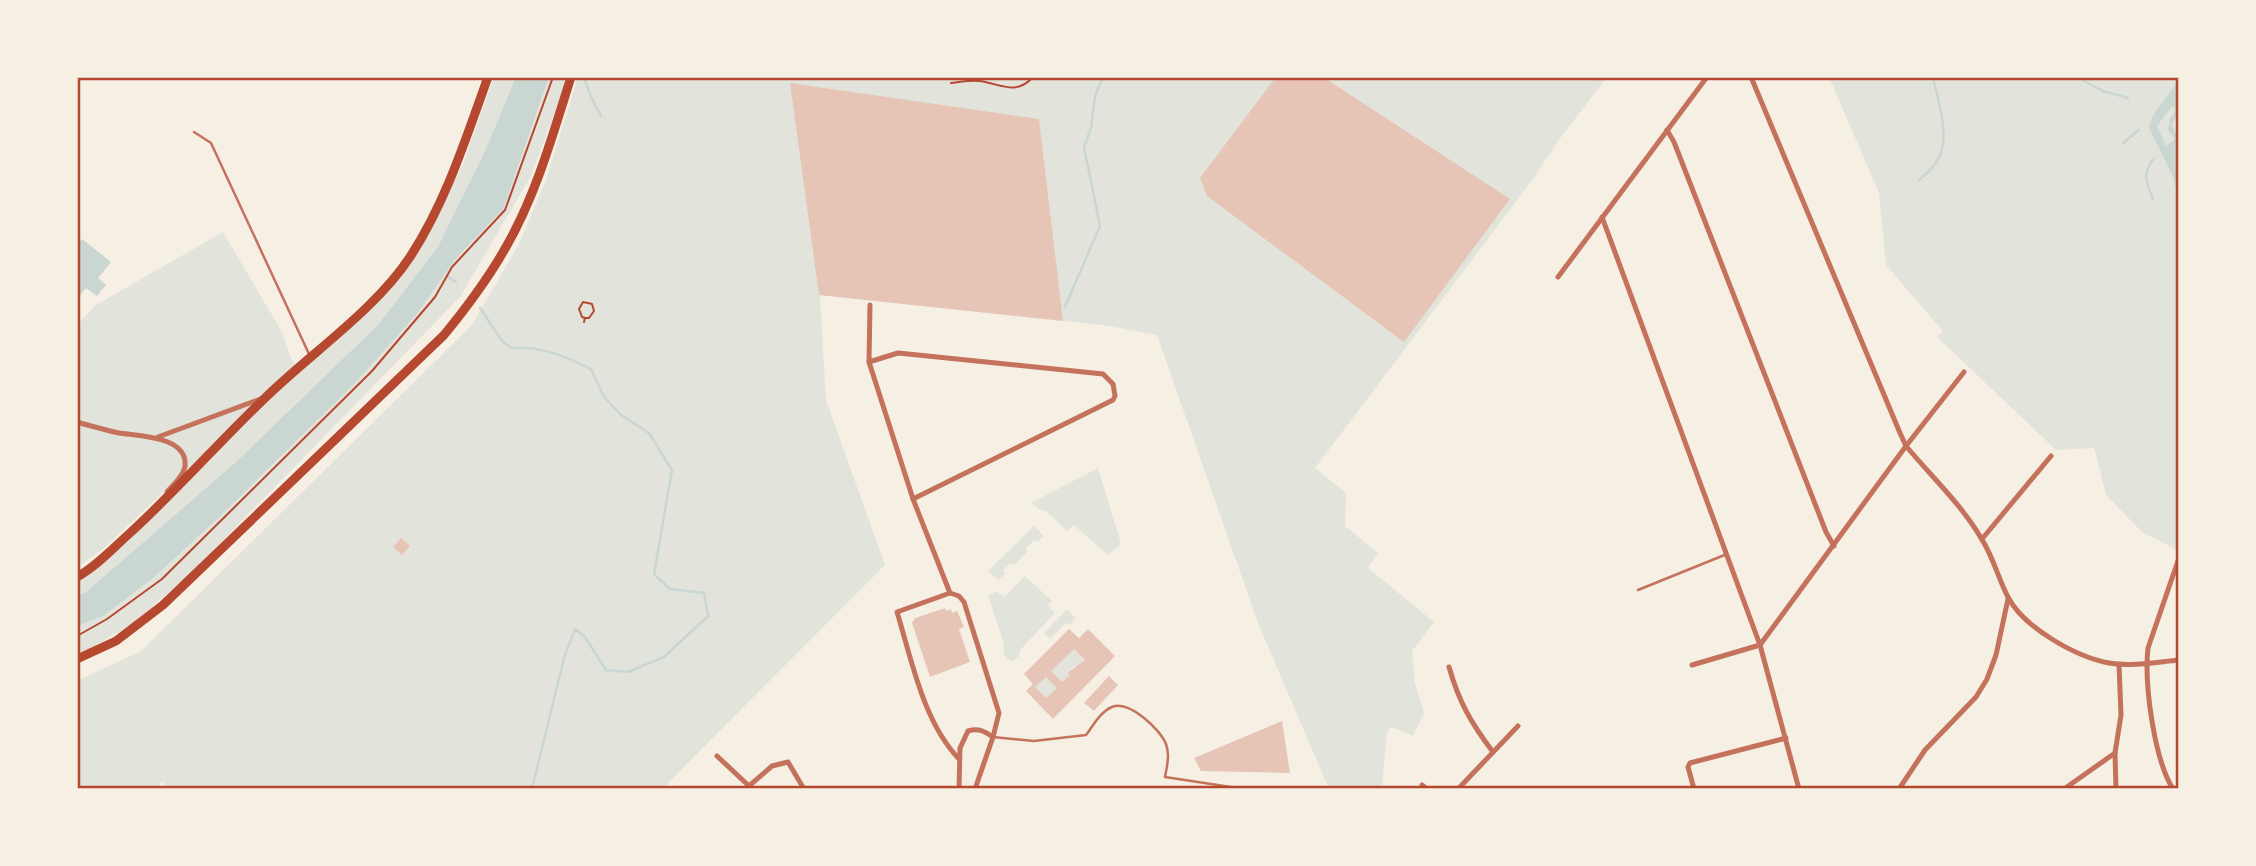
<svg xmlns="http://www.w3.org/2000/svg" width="2256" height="866" font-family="Commissioner,sans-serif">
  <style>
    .green { fill: #e2e4dc }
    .water { fill: #c9d6d2; fill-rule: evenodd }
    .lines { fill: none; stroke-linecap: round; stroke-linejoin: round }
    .stream { stroke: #c9d6d2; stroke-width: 2.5 }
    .building { fill: #e6c5b7; fill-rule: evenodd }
    .path { stroke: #b5482f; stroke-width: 2 }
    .service { stroke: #c5725c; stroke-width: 2.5 }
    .minor { stroke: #c5725c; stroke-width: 5 }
    .primary { stroke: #b5482f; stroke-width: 9 }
    .neatline { fill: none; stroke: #b5482f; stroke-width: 2.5 }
  </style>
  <rect width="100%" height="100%" fill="#f6efe4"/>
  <g class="green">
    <polygon points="494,77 568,77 531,176 460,297 193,571 133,623 89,649 77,653 77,581 304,366 423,244 463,164"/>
    <polygon points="578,77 1607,77 1558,141 1533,179 1315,468 1346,493 1345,526 1378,553 1368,568 1434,622 1412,651 1415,683 1424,713 1413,736 1392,727 1387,732 1382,789 1329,789 1258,623 1157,335 1102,325 820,295 826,400 885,565 662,789 168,789 163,781 155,789 77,789 77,681 141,651 472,325 519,244 546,180"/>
    <polygon points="1829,77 2179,77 2179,551 2142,532 2106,495 2094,448 2056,450 1937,337 1943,331 1886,265 1879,193"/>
    <polygon points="223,232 282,332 295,368 103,549 77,567 77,325 96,305"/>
    <polygon points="1098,468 1121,544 1108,555 1074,525 1067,531 1045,510 1042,511 1031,503"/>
    <polygon points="1034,526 1044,536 1037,542 1034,540 1026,548 1028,551 1014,565 1011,563 1003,570 1005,574 998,580 988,571"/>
    <polygon points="1025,576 1052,601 1048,605 1055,613 1020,650 1019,656 1013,661 1008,660 1004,655 1004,644 988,595 996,591 1004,597"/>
    <polygon points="1067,609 1076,618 1069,625 1066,623 1050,639 1044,633"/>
    <polygon points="1074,649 1085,660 1077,667 1075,665 1068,672 1070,675 1062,682 1051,671"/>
    <polygon points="1046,677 1057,688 1046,698 1035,687"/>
  </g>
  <g class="water">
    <polygon points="516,77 549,77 503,209 456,258 417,314 352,386 215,521 153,578 103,616 77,626 77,596 85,593 234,464 378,325 438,247 486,149"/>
    <path d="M2179,77v36l-7,11 3,8 4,3v56l-4,-5 -1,-7 -25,-51c3,-18 23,-33 30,-51zM2172,106l4,4 -6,8 -2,12 7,9 -9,7 -9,-20z"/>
    <polygon points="82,239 111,262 98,278 106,285 97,296 86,288 77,299 77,245"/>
  </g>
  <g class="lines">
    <g class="stream">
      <polyline points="584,77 591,97 601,116"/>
      <polyline points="2084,81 2103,91 2128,98"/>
      <polyline points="2123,143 2139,130"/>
      <path d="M1919,180c5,-5 12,-10 16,-16 18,-23 3,-62 -2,-87"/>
      <path d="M2153,199c-7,-17 -11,-26 1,-41"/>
      <polyline points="447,276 456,282"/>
      <polyline points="1065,307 1100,226 1084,147 1091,128 1095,96 1103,77"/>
      <path d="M480,308l22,33 9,7c31,-2 53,8 80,21l13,28 17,18 28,18 23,37 -18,104 16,15 34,4 4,23 -44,41 -36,15 -22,-2 -21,-33 -10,-8 -11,29 -32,131"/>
    </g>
  </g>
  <g class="building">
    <polygon points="1276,77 1323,77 1510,199 1404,342 1207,196 1200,178"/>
    <polygon points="790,83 1039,119 1063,321 819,295"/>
    <polygon points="401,538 410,546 402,555 393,547"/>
    <polygon points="945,608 946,611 951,609 952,613 957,611 964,627 959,629 970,662 930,677 912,623 915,618"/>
    <path d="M1069,629l10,9 9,-9 27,27 -62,63 -27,-28 7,-7 -9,-10zM1074,649l11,11 -18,13 3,2 -8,7 -11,-11zM1046,677l11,11 -11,10 -11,-11z"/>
    <polygon points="1109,676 1118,685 1094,711 1084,703"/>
    <polygon points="1282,721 1290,773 1201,771 1194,758"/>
  </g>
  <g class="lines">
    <g class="path">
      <path d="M951,83c9,-1 20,-3 29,-2 21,3 36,15 53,-4"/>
      <polyline points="584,322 585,318 582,317 579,309 583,302 592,304 594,311 589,318 585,318"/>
      <polyline points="77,636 107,619 162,579 372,371 435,297 452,267 505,210 553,77"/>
    </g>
    <g class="service">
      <polyline points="194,132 211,143 309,354"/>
      <polyline points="1638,590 1727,554"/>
      <path d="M993,737l41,4 52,-6c7,-9 14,-23 26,-28 17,-7 48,22 54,37 4,11 1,22 -1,33l79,12"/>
    </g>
    <g class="minor">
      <path d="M1751,77l149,356 6,13c25,30 55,58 75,92 12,18 17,40 27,59 15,30 68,60 101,66 22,4 48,-1 70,-3"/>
      <polyline points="1667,130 1674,142 1826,532 1834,546"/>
      <polyline points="1602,217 1760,645 1799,789"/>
      <polyline points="1558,277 1707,77"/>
      <polyline points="870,305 869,362 913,499 950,593"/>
      <polyline points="869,362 898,353 1103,374 1113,384 1115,396 1113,400 913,499"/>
      <path d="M77,422c14,4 28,8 42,11 19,3 69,3 66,33 -1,10 -12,19 -18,26"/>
      <polyline points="158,437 263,398"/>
      <polyline points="1982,539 2051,456"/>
      <polyline points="1692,665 1760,645 1906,446 1964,372"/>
      <path d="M1449,667c10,35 22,56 44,85"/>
      <polyline points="717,756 749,786 772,766 788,762 804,789"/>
      <path d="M959,759c-36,-38 -47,-98 -62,-147l53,-19 9,3 5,6 35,111 -6,24"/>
      <polyline points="1422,785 1427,789"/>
      <path d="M959,789l1,-41 8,-17c11,-3 16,0 25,6l-18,52"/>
      <polyline points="1458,789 1518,726"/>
      <polyline points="1694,789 1688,767 1690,763 1786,738"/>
      <polyline points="1899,789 1925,750 1976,697 1987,679 1996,655 2008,599"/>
      <polyline points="2064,789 2115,753"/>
      <polyline points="2116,789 2115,753 2121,715 2119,664"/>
      <path d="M2173,789c-19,-30 -29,-106 -25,-141l31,-90"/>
    </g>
    <g class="primary">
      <path d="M77,577c20,-11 36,-29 53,-44 47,-43 89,-91 135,-135 46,-45 110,-88 145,-141 36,-55 56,-119 78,-180"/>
      <path d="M77,659l39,-18 47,-36 281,-270c23,-28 44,-56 62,-88 30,-52 47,-113 65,-170"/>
    </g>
  </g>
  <rect width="2256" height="866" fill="none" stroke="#f6efe4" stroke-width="158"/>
  <rect x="79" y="79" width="2098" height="708" class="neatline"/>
</svg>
